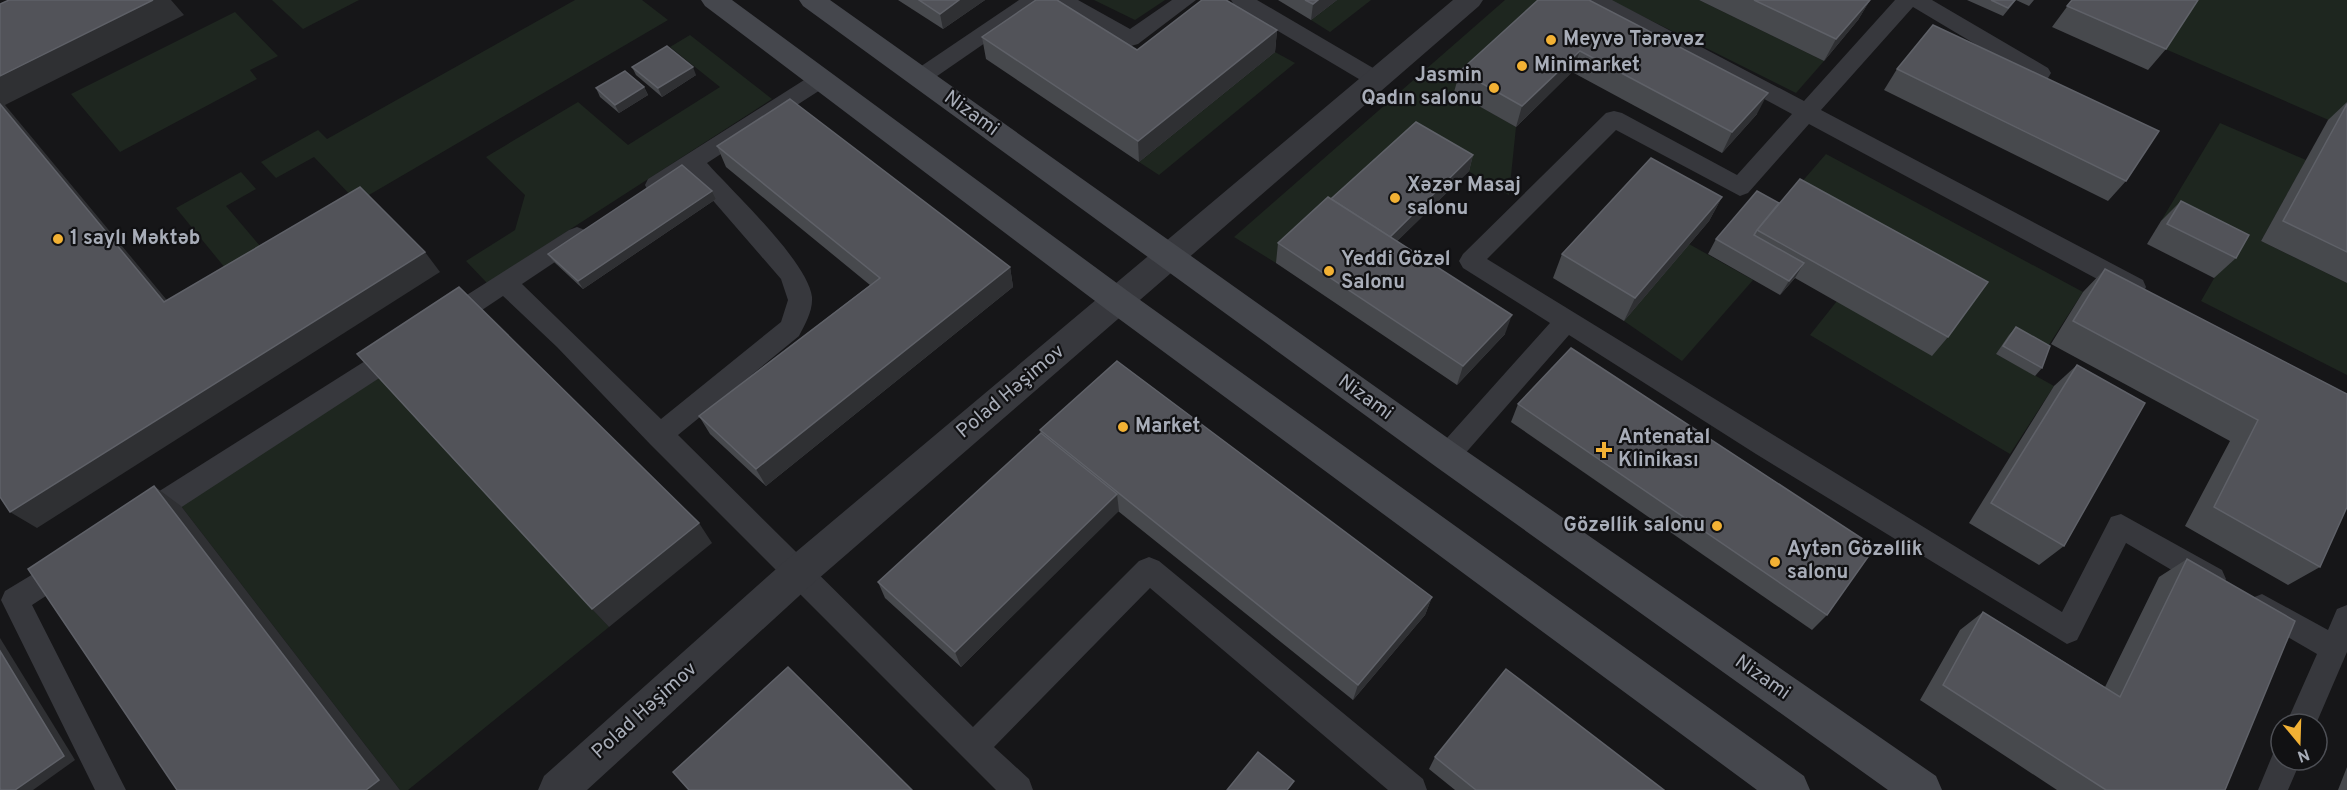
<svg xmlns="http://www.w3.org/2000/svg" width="2347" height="790" font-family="Overpass,sans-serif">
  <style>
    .green { fill: #1e261f }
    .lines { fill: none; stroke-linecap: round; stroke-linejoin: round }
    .lane { fill: #37383d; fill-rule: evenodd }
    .street { fill: #37383d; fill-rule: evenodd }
    .secondary { fill: #45474d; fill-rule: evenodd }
    .wall { fill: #47494d }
    .shaded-wall { fill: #2f3033 }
    .building { fill: #525359; stroke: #5f6168; stroke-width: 1.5 }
    .poi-dot { fill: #f2b134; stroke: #111113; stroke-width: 2 }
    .labels { text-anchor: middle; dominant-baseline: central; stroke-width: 4.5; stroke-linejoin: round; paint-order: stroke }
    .poi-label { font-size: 20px; font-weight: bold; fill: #a8adb8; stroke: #111113; text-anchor: start }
    .street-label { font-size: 20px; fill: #a8adb8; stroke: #111113 }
  </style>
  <rect width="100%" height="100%" fill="#161618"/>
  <g class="green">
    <polygon points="272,0 359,0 303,29"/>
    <polygon points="575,0 642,0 668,20 357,202 314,157 276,178 261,162 318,130 327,139"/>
    <polygon points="1094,0 1165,0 1135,20"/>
    <polygon points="1337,0 1371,0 1330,32 1311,20"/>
    <polygon points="1505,0 1540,0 1455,92 1516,127 1509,195 1412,138 1276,263 1234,237"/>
    <polygon points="1610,0 1699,0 1824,61 1796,93"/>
    <polygon points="2195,0 2347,0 2347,128 2163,48"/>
    <polygon points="235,12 278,56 250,70 257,79 120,152 71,94"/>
    <polygon points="690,35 772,99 487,283 466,261 515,230 525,195 486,157 578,102 628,145 720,87 670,47"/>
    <polygon points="1275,52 1295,63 1159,175 1139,162"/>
    <polygon points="2220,123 2306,160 2261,241 2347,283 2347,375 2201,301 2228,254 2161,221"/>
    <polygon points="1826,154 2083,292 2043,354 1996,354 2054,386 2010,454 1810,335 1837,301 1787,199"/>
    <polygon points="241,172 256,189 226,206 266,253 230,274 176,208"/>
    <polygon points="1689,244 1753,280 1682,361 1624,321"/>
    <polygon points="378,376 609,627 408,790 400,790 181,506"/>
  </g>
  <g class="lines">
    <g class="lane">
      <polygon points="1019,0 1043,0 1040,5 927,83 919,86 911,83 908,78 911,73"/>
      <polygon points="1052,0 1078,0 1130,29 1172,0 1196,0 1138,44 1131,46 1055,5"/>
      <polygon points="1231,0 1257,0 1385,75 1388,80 1385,85 1377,88 1369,85 1234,5"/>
      <polygon points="1586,0 1612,0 1804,101 1895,0 1932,0 2048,68 2051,73 2048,78 2040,80 2032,78 1913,7 1821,110 2143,280 2146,287 2143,294 2134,297 2125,294 1809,124 1748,193 1740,196 1616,130 1487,259 2062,612 2111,517 2121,514 2222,570 2226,579 2222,588 2212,592 2202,588 2126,543 2077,640 2067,644 1756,454 1569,335 1456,464 1447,467 1438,464 1434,456 1438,448 1550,323 1463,268 1459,261 1463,254 1606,113 1614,111 1622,113 1737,175 1792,114 1589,5"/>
      <path d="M820,72l8,3 3,5 -3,5 -121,78c25,28 101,99 105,134 1,14 -7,27 -13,39l-121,99 295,292 166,-166 10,-4 10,4 264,218 4,11h-39l-238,-202 -156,159 35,32 4,11h-37l-346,-346 -93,-97 -54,-51 -48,32 -9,3 -9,-3 -3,-7 3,-7 132,-84 8,-3 8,3 4,6 -4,6 -63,42 139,135 120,-97 7,-22 -7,-21 -91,-105 -34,20 -8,-3 -3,-6 3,-6 164,-104z"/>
      <polygon points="401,341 410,344 413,351 410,358 151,527 141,530 131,527 127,518 131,509 392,344"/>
      <polygon points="68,553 78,557 82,566 78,575 32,605 126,790 95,790 1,600 5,591"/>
      <polygon points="2262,594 2328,630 2337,609 2347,605 2347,652 2316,724 2286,724 2317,654 2252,616 2248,607 2252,598"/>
      <polygon points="2281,747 2281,760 2301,760 2288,790 2258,790 2275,749"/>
    </g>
    <polygon class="street" points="1453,0 1483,0 1479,6 810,586 587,790 538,790 544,776 784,562"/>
    <g class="secondary">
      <polygon points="701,0 732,0 1129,292 1804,776 1810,790 1757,790 1107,310 705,6"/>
      <polygon points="799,0 830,0 1459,446 1936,776 1942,790 1888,790 1435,466 803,6"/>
    </g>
  </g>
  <g class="wall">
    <polygon points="898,0 985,0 943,29"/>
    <polygon points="1278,0 1337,0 1311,20"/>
    <polygon points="1538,0 1757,114 1722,153 1572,72 1516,127 1454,92 1460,71"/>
    <polygon points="1699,0 1870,0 1858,20 1824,61"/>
    <polygon points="1967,0 2034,0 2029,6 2016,0 2003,16"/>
    <polygon points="2072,0 2166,49 2148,70 2052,27"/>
    <polygon points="1277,30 1275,52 1139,162 986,59 982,37 1137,50"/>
    <polygon points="632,67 696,75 662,97 636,75"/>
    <polygon points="1897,69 2126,181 2108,201 1884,90"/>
    <polygon points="644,87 648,95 619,113 600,97 596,88"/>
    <polygon points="2347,102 2347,283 2261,241 2328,120"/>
    <polygon points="717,146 1010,267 1013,287 766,486 710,434 699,416 870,285 726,167"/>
    <polygon points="1473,155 1469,171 1397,241 1505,334 1457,385 1276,263 1278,243 1331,199"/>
    <polygon points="712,191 716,199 583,289 553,261 548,254"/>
    <polygon points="1757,191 1948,337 1932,356 1795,278 1780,295 1708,254 1716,239"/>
    <polygon points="1722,197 1709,221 1624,321 1553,278 1562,254"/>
    <polygon points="2181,201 2236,258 2214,278 2147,244 2161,221"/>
    <polygon points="2105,269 2347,394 2320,567 2288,585 2185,526 2230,441 2051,344 2083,292"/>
    <polygon points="2016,327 2042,368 2035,376 1996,354 2009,335"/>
    <polygon points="2077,365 2064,546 2039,565 1969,523 2054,386"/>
    <polygon points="1518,404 1827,615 1812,630 1511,422"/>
    <polygon points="1040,430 1432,597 1425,615 1353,700 1118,511 961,667 885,598 878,582 1041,433"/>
    <polygon points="2187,559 2225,790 2057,790 1920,700 1960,630 1983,612 2105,687 2159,577"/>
    <polygon points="1435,757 1664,790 1455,790 1429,769"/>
    <polygon points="2347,767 2347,790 2338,790"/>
  </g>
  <g class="shaded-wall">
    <polygon points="153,0 171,0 184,15 5,105 185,322 164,302 0,104 0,76"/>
    <polygon points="959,0 985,0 943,29 940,14"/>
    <polygon points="1318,0 1337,0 1311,20 1313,4"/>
    <polygon points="1870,0 1858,20 1824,61 1836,39"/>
    <polygon points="1277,30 1275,52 1139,162 1138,141"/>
    <polygon points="1580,51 1572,72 1516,127 1522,106"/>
    <polygon points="693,67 696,75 662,97 658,88"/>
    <polygon points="644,87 648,95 619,113 615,105"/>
    <polygon points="1768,93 1757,114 1722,153 1732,132"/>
    <polygon points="1473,155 1469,171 1383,255 1386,240"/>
    <polygon points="712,191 716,199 583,289 578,281"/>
    <polygon points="1722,197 1709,221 1624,321 1635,298"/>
    <polygon points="425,252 440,272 37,528 10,512"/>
    <polygon points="1804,263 1795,278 1780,295 1789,281"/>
    <polygon points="1010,267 1013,287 766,486 756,469"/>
    <polygon points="1512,315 1505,334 1457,385 1463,366"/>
    <polygon points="154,486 181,506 400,790 366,790"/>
    <polygon points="1117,494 1119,511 961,667 955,652"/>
    <polygon points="699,523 712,543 609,627 592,609"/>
    <polygon points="1432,597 1425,615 1353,700 1358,685"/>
    <polygon points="0,638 75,760 33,790 15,790 0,651"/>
  </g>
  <g class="building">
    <polygon points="9,0 153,0 0,76 0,4"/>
    <polygon points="919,0 959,0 940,14"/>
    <polygon points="1036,0 1057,0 1137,50 1202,0 1226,0 1277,30 1138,141 982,37"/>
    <polygon points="1305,0 1318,0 1313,4"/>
    <polygon points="1538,0 1589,0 1768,93 1732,132 1580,51 1522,106 1460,71"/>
    <polygon points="1754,0 1870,0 1836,39"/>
    <polygon points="1991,0 2015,0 2008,8"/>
    <polygon points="2072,0 2198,0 2166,49 2067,6"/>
    <polygon points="1933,25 2159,131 2126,181 1897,69"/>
    <polygon points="667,46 693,67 658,88 632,67"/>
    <polygon points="625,71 644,87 615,105 596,88"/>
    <polygon points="790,99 1010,267 756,469 699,416 880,278 717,146"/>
    <polygon points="0,104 164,302 360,187 425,252 10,512 0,497"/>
    <polygon points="2347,104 2347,252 2283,221"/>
    <polygon points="1416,122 1473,155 1390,237 1331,199"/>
    <polygon points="1651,158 1722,197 1635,298 1562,254"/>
    <polygon points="682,165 712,191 578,281 548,254"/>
    <polygon points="1800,179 1988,282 1948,337 1757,230"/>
    <polygon points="1757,191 1779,203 1757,230 1754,235 1804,263 1789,281 1716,239"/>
    <polygon points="1328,197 1512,315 1463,366 1278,243"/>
    <polygon points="2181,201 2249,235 2236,258 2167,224"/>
    <polygon points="2105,269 2347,394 2347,507 2320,567 2214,507 2258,420 2073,321"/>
    <polygon points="459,287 699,523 592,609 357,354"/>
    <polygon points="2016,327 2050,346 2042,368 2003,346"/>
    <polygon points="1571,348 1875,547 1827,615 1518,404"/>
    <polygon points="1117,361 1432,597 1358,685 1040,430"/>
    <polygon points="2077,365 2145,403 2064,546 1991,503"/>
    <polygon points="1041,433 1117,494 955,652 878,582"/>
    <polygon points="154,486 379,780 366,790 177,790 28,569"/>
    <polygon points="2187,559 2295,621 2225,790 2106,790 1943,685 1983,612 2120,697"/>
    <polygon points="0,651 64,756 15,790 1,790 0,788"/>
    <polygon points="788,667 912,790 689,790 673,772"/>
    <polygon points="1506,669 1664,790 1476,790 1435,757"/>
    <polygon points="1258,752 1294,781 1287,790 1227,790"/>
  </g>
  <g class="poi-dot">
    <circle cx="1551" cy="40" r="6"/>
    <circle cx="1522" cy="66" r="6"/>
    <circle cx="1494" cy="88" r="6"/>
    <circle cx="1395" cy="198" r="6"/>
    <circle cx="58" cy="239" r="6"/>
    <circle cx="1329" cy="271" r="6"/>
    <circle cx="1123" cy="427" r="6"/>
    <path d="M1601 441h6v6h6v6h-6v6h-6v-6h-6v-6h6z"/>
    <circle cx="1717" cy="526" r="6"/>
    <circle cx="1775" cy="562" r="6"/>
  </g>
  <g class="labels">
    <g class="poi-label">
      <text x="1563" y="40">Meyvə Tərəvəz</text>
      <text x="1534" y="66">Minimarket</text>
      <text x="1482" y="76" text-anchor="end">Jasmin<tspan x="1482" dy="23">Qadın salonu</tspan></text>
      <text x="1407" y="186">Xəzər Masaj<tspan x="1407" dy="23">salonu</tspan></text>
      <text x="70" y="239">1 saylı Məktəb</text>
      <text x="1341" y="260">Yeddi Gözəl<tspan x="1341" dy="23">Salonu</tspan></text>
      <text x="1135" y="427">Market</text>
      <text x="1618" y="438">Antenatal<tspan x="1618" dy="23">Klinikası</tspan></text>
      <text x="1705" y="526" text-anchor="end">Gözəllik salonu</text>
      <text x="1787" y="550">Aytən Gözəllik<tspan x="1787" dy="23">salonu</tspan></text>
    </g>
    <g class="street-label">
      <text transform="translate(971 114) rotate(36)">Nizami</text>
      <text transform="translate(1011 392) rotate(-40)">Polad Həşimov</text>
      <text transform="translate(1365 398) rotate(36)">Nizami</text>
      <text transform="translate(1762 678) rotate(35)">Nizami</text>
      <text transform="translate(645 711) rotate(-42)">Polad Həşimov</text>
    </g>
  </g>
  <g transform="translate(2299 742) rotate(161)"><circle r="28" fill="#111113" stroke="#4d4f55" stroke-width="1.5"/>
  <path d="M0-4.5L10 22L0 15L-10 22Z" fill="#f2b134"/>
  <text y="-9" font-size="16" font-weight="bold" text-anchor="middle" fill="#a8adb8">N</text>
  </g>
</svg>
